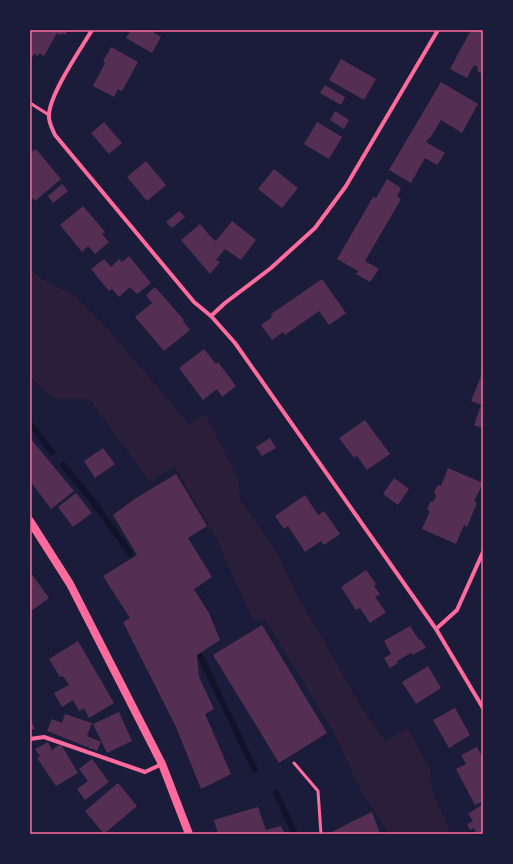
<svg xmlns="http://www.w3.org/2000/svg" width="513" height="864" font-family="Inter,sans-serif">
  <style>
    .green { fill: #2a1e3b }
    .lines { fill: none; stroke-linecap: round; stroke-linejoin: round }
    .stream { stroke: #12122b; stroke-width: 6 }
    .building { fill: #542f53 }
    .service { stroke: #ff6b9d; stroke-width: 3 }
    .minor { stroke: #ff6b9d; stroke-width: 4 }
    .secondary { stroke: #ff6b9d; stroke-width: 8 }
    .neatline { fill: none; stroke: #ff6b9d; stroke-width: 1.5 }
  </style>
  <rect width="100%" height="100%" fill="#1b1b3a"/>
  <polygon class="green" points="30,270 50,284 74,295 106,327 190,425 205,413 239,482 239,498 278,555 297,595 332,655 357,700 385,741 408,728 430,770 431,787 451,834 390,834 363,795 335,735 265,619 253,621 216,538 174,466 150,482 89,399 55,399 30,378"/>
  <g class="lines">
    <g class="stream">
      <polyline points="30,424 52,452"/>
      <polyline points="63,465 91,499 130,553"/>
      <polyline points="200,656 255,770"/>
      <polyline points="276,793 295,834"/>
    </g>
  </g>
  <g class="building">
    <polygon points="30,30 68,30 65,35 62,33 61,35 57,33 44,56 39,53 38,56 34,54 30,62"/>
    <polygon points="131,30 156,30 154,33 161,37 152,53 126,38"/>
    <polygon points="471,30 483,30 483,74 477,71 478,67 474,65 467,78 450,69"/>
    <polygon points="111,47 138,62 122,91 118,89 114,97 93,86 105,63 103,61"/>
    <polygon points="341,59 376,79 364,100 329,80"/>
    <polygon points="441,82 478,104 462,133 441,120 430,138 429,138 426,142 445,153 437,165 425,158 411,183 389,170"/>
    <polygon points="325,85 345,97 341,105 320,93"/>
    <polygon points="335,111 349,120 344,129 330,120"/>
    <polygon points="104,122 122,143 109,154 91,133"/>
    <polygon points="317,122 342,137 329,159 304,144"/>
    <polygon points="36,149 61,179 35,201 30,195 30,153"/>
    <polygon points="146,161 166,185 147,201 127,177"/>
    <polygon points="274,169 298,188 282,208 258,189"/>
    <polygon points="387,179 401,188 397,196 401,199 365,261 379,269 370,282 356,274 358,271 337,259 373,197 376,198"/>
    <polygon points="62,184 68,191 53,203 48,196"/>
    <polygon points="83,206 105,232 102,234 109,242 95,254 88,246 82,252 60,225"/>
    <polygon points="179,211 185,217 172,228 166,222"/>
    <polygon points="232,221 256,240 241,260 225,249 216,260 220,262 210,274 181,240 200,224 210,236 216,241"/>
    <polygon points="129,256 151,283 137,294 130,287 119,297 112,289 109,291 91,269 104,259 111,267 119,259 122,262"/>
    <polygon points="322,279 346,313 329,325 319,311 285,335 283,332 272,340 261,325 272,317 271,314"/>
    <polygon points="155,287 184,320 183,321 190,330 164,351 135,317 152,303 146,295"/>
    <polygon points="204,349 216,364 218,362 236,386 222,397 217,389 203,400 179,368"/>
    <polygon points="483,371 483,428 474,425 481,405 471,401"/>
    <polygon points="365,420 390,454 367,470 357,456 354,458 339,438"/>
    <polygon points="30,438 74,491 51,509 31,482 33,480 30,476"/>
    <polygon points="270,438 276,448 262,456 256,447"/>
    <polygon points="103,448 115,464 95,478 84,461"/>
    <polygon points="448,468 483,483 474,501 477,503 467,527 464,525 456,544 422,529 430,511 427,510 430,502 434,501 436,496 434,492 438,485 441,486"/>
    <polygon points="176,474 207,526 188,538 212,577 194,589 209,613 220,640 197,655 199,677 214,709 205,714 231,774 201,789 176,727 123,622 130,618 103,576 137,555 113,515 136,498"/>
    <polygon points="394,478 409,489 398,505 383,494"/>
    <polygon points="76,493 92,513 73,527 58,507"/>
    <polygon points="305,495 318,515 324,511 340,534 324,545 321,541 305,552 288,526 284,529 275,516"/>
    <polygon points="366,570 376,584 374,586 380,594 375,597 386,612 370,623 360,608 356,610 341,587"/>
    <polygon points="30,572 49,598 30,612"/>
    <polygon points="262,625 327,733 279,763 213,655"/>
    <polygon points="410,626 419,640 420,639 426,648 412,655 411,653 397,661 398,663 390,668 384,658 391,654 384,641"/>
    <polygon points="78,641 114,703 89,718 84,708 79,711 73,700 62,707 54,693 69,685 63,676 60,677 49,659"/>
    <polygon points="428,666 441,688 416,704 402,682"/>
    <polygon points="455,708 470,735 449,748 433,720"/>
    <polygon points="119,712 132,741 107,753 93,724"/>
    <polygon points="65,714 92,723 87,736 101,742 97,751 47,731 52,719 62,723"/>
    <polygon points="30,719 35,729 30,730"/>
    <polygon points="48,742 52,750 59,745 62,746 78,773 56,786 37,758 40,756 35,749"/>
    <polygon points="477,747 482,756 483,755 483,801 475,805 456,769 466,764 461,755"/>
    <polygon points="92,759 109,782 85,800 77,789 88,781 79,769"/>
    <polygon points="118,783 137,806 104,834 85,811"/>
    <polygon points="483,804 483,815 476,819 483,815 483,834 477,834 474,828 470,830 467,824 473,821 468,814"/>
    <polygon points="258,807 266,830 281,826 285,834 218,834 214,820"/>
    <polygon points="372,812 380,834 328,834 355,820"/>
  </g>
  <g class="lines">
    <g class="service">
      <polyline points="30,103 49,115"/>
      <polyline points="294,763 318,791 321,834"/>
    </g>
    <g class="minor">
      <path d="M92,30c-12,20 -41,62 -43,84 -1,8 3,14 6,21l139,167 17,14 24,27 201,286 47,79"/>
      <polyline points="211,316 225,303 271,268 315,228 346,186 438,30"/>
      <polyline points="436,629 457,610 483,552"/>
      <polyline points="30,739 44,737 145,772 162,764"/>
    </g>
    <polyline class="secondary" points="30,521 70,584 162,764 189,834"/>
  </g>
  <rect width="513" height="864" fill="none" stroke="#1b1b3a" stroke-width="62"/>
  <rect x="31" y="31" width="451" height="802" class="neatline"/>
</svg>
